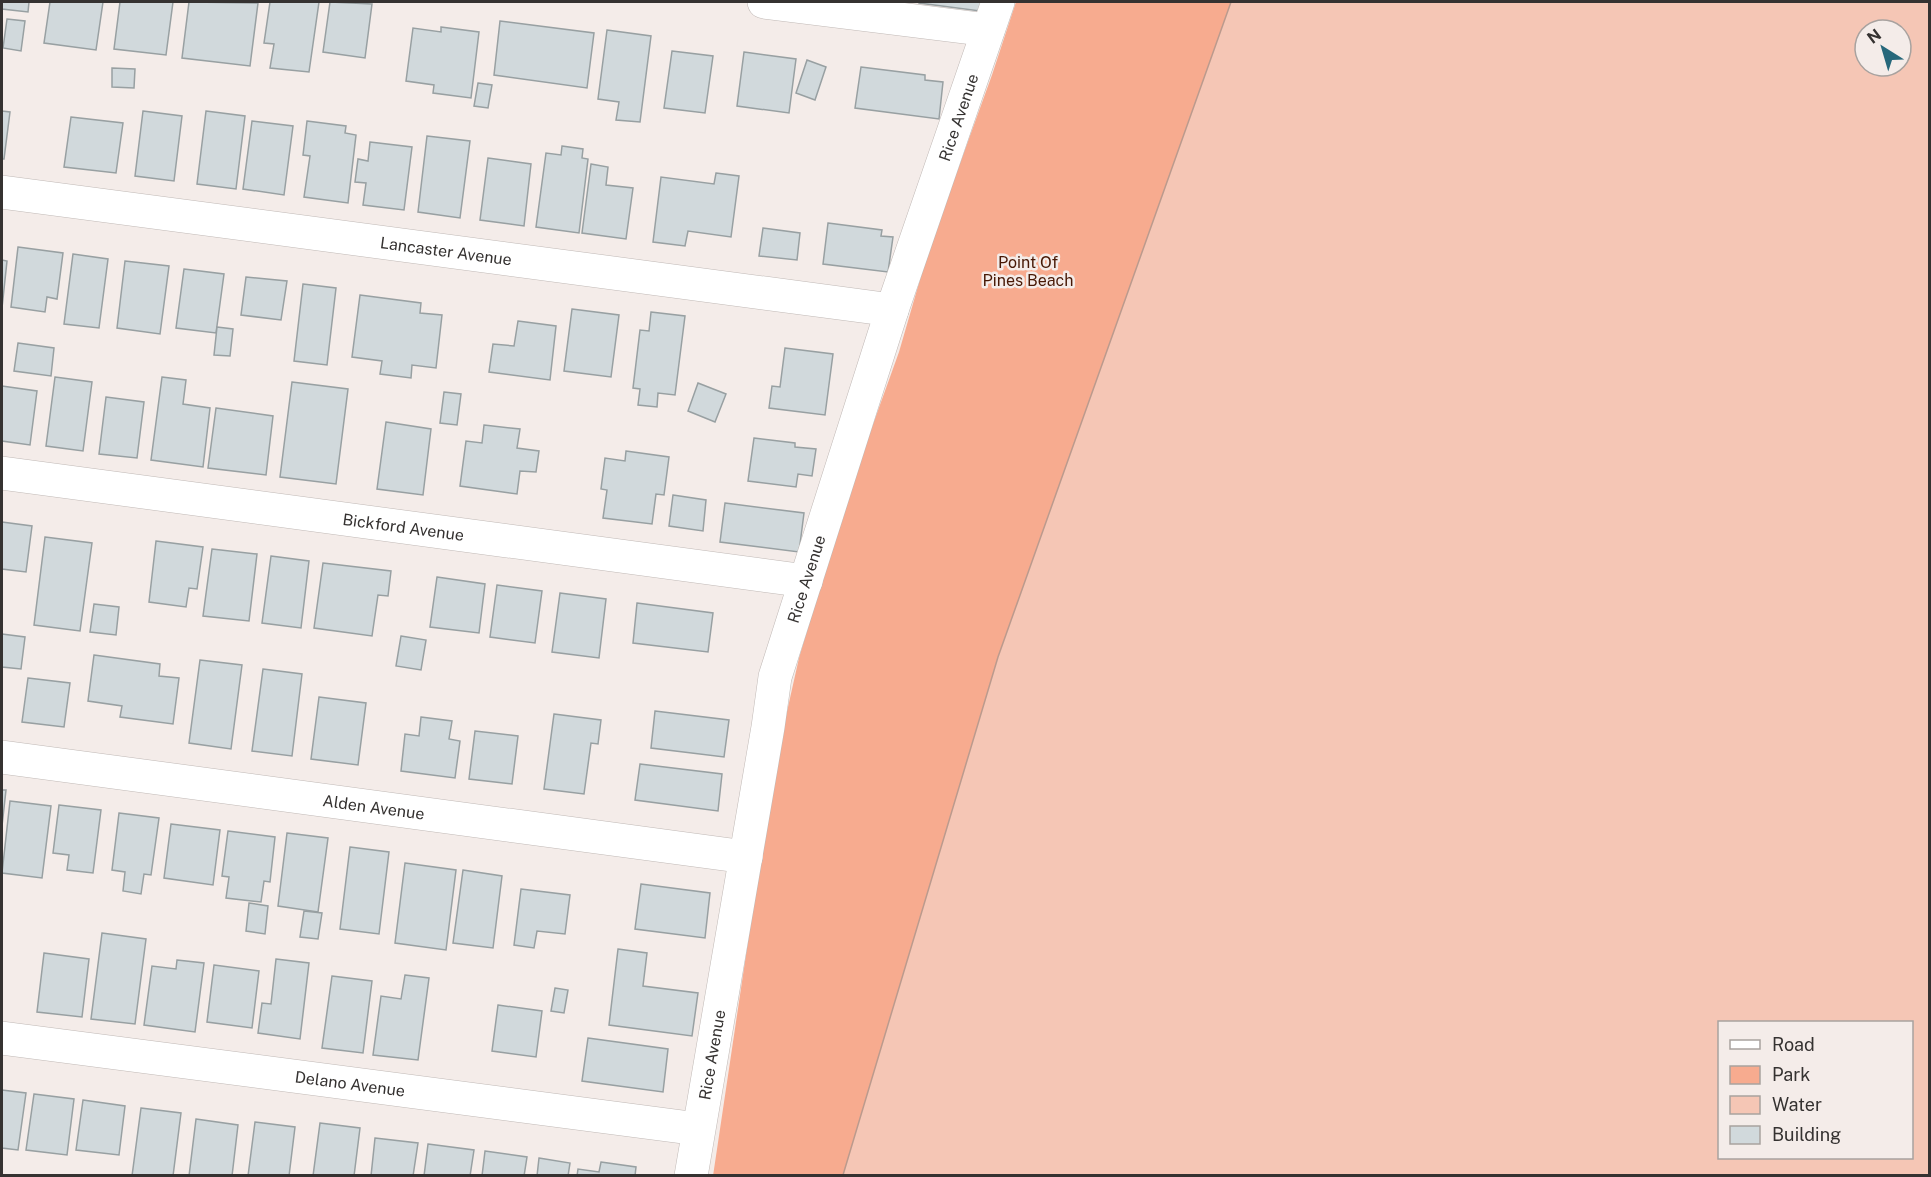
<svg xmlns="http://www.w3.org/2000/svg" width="1931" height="1177" font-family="'Public Sans',sans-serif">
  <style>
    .green { fill: #f7ab8f }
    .water { fill: #f5c6b5; stroke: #bb9a8d; stroke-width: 1.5; fill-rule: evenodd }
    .building { fill: #d1d9dc; stroke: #98a0a2; stroke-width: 1.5 }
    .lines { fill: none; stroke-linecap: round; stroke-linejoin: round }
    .street-casing { stroke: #c0b9b6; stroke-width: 34 }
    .street { stroke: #fff; stroke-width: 33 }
    .labels { text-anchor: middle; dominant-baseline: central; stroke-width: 5; stroke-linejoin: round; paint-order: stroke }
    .street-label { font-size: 16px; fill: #353231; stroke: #f4ece9 }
    .park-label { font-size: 16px; fill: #481906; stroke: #f4ece9 }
  </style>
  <rect width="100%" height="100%" fill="#f4ece9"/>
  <polygon class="green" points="1016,2 1231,2 998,657 843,1175 713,1176 773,774 799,658 844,505 899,352 928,252 992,75"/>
  <path class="water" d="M1231,2h698v1173h-1086l155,-518zM1865,30h36v36h-36zM1720,1022h192v136h-192z"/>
  <g class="building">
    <polygon points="2,2 29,2 28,12 2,9"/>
    <polygon points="50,2 103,2 96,50 44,43"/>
    <polygon points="120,2 173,2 166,55 114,49"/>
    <polygon points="189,2 258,3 250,66 182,58"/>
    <polygon points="270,2 319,2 309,72 270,68 274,44 264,43"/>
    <polygon points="330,2 372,4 365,58 323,52"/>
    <polygon points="919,2 981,2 980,11 919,3"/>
    <polygon points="7,19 25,21 21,51 3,48"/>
    <polygon points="500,21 594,33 587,88 494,75"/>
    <polygon points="441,27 479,32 471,98 433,93 434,85 406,81 413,28 441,32"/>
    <polygon points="607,30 651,36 640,122 616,120 619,102 598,99"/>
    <polygon points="672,51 713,56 705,113 664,108"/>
    <polygon points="744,52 796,59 789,113 737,106"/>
    <polygon points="807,60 826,67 815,100 796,93"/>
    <polygon points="861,67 925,75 925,80 943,82 939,119 855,108"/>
    <polygon points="112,68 135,69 134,88 112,87"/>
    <polygon points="478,83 492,85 488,108 474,106"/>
    <polygon points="2,111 10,112 4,159 2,159"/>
    <polygon points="143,111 182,116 174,181 135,176"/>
    <polygon points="206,111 245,116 236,189 197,184"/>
    <polygon points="71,117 123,123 116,173 64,167"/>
    <polygon points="252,121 293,126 284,195 243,189"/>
    <polygon points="307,121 346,126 345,133 356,135 348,203 304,197 310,156 303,155"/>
    <polygon points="427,136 470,141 460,218 418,212"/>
    <polygon points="370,142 412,147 404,210 363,205 366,183 355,182 358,159 368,161"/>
    <polygon points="562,146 583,149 582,158 588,159 579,233 536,227 546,153 561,155"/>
    <polygon points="488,158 531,164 524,226 480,220"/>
    <polygon points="591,164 608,167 606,185 633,188 626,239 582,233"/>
    <polygon points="716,173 739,176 731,237 688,231 685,246 653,242 661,177 714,184"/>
    <polygon points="828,223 882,230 881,236 893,237 888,272 823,264"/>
    <polygon points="763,228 800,233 797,260 759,256"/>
    <polygon points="18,247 63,253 57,299 47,297 45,312 11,307"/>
    <polygon points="73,254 108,259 99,328 64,324"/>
    <polygon points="2,260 7,261 2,308"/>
    <polygon points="125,261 169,266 160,334 117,328"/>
    <polygon points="184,269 224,274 216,333 176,328"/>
    <polygon points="246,277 287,281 281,320 241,315"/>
    <polygon points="303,284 336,288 327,365 294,361"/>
    <polygon points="360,295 421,303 420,313 442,315 436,368 412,365 411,378 380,374 382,361 352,357"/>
    <polygon points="572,309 619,315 611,377 564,371"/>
    <polygon points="651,312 685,316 675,395 658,393 657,407 638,405 640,389 633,388 640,330 649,331"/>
    <polygon points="518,321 556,326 550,380 489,372 493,344 514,346"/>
    <polygon points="217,327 233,329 230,356 214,355"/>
    <polygon points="18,343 54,348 51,376 14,371"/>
    <polygon points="785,348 833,354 825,415 769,408 772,386 780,387"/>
    <polygon points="55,377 92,382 83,451 46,446"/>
    <polygon points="162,377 186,380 183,404 210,408 203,467 151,460"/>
    <polygon points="292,382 348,389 336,484 280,477"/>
    <polygon points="698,383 726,394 715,422 688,411"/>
    <polygon points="2,386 37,391 30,445 2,441"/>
    <polygon points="444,392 461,394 457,425 440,423"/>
    <polygon points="106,397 144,402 137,458 99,454"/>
    <polygon points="216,408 273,416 266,475 208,468"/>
    <polygon points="386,422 431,429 423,495 377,489"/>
    <polygon points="484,425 520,429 517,448 539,451 536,472 520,471 517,494 460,486 466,441 482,443"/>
    <polygon points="754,438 795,443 795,447 816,449 812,476 798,474 796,487 748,481"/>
    <polygon points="626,451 669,457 664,495 656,494 652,524 603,518 607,490 601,489 605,458 625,461"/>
    <polygon points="673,495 706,500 703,531 669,526"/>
    <polygon points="725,503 804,513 799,552 720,542"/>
    <polygon points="2,522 32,526 26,572 2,569"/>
    <polygon points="45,537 92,543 80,631 34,625"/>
    <polygon points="156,541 203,547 197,589 189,588 186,607 149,602"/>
    <polygon points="212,549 257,554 249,621 203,616"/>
    <polygon points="271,556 309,561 301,628 262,623"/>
    <polygon points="323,563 391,571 388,596 378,595 372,636 314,628"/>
    <polygon points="437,577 485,584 479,633 430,627"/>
    <polygon points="497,585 542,591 535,643 490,637"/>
    <polygon points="560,593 606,599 599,658 552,652"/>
    <polygon points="637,603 713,613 708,652 633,643"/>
    <polygon points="94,604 119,607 116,635 90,632"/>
    <polygon points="2,634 25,637 21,669 2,667"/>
    <polygon points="401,636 426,640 421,670 396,666"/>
    <polygon points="94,655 160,664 159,676 179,678 173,724 120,717 122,706 88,701"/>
    <polygon points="200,660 242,665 231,749 189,743"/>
    <polygon points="263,669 302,674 292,756 252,751"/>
    <polygon points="28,678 70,683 64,727 22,722"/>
    <polygon points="319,697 366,703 358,765 311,759"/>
    <polygon points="655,711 729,720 724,757 651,748"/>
    <polygon points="554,714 601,720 598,744 591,743 584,794 544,789"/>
    <polygon points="421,717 452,721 449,739 460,741 455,778 401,771 405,734 419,736"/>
    <polygon points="475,731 518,736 512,784 469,779"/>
    <polygon points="640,764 722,774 718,811 635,800"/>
    <polygon points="2,790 6,790 2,826"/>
    <polygon points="10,801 51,806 42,878 2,873"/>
    <polygon points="59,805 101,810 93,873 67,870 69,855 53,853"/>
    <polygon points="119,813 159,818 151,875 144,874 141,894 123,891 125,872 112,870"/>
    <polygon points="171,824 220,830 213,885 164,878"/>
    <polygon points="228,831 275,837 270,882 264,881 261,902 226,898 229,877 222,876"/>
    <polygon points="287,833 328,838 318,912 278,906"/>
    <polygon points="350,847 389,852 379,934 340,929"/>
    <polygon points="405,863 456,870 446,950 395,943"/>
    <polygon points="463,870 502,876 493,948 453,943"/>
    <polygon points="641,884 710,893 705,938 635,929"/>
    <polygon points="521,889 570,895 565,934 537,931 534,948 514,945"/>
    <polygon points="249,903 268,906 265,934 246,931"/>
    <polygon points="304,911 322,913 318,939 300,937"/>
    <polygon points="102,933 146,939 135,1024 91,1019"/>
    <polygon points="618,949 647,953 643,986 698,993 692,1036 609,1025"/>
    <polygon points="44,953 89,959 82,1017 37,1012"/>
    <polygon points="276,959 309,963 300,1039 258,1033 262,1003 271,1004"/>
    <polygon points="177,960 204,963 195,1032 144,1025 152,966 176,969"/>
    <polygon points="214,965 259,971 252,1028 207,1022"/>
    <polygon points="405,975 429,978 418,1060 373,1055 381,996 401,999"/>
    <polygon points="332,976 372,981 363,1053 322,1048"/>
    <polygon points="555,988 568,990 564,1013 551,1011"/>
    <polygon points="498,1005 542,1011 536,1057 492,1051"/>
    <polygon points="588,1038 668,1049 663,1092 582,1081"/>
    <polygon points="2,1090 26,1093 18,1150 2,1148"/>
    <polygon points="34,1094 74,1099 67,1155 26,1150"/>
    <polygon points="83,1100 125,1106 119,1155 76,1150"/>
    <polygon points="141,1108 181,1113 173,1176 132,1176"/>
    <polygon points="196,1119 238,1125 232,1176 189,1176"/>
    <polygon points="255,1122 295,1127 289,1176 248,1176"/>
    <polygon points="320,1123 360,1128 354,1176 313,1176"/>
    <polygon points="375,1138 418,1143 413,1176 371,1176"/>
    <polygon points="428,1144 474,1150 470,1176 424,1176"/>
    <polygon points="485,1151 527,1157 524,1176 482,1176"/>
    <polygon points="539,1158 570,1163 568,1176 537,1176"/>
    <polygon points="601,1162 636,1167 635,1176 577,1176 578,1169 599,1172"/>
  </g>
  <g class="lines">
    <g class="street-casing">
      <g id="street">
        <polyline points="764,2 988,30"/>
        <path id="s1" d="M2,192l890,118"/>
        <path id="s2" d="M2,473l804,108"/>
        <path id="s3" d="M2,757l744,100"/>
        <path id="s4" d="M2,1038l696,91"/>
        <path id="s5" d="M691,1176l77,-449 7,-50 117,-367 106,-308"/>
      </g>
    </g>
    <use href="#street" class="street"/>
  </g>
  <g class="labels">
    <g class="street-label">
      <text stroke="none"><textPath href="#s5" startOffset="1095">Rice Avenue</textPath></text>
      <text stroke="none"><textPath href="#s1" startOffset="448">Lancaster Avenue</textPath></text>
      <text stroke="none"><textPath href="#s2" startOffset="405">Bickford Avenue</textPath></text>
      <text stroke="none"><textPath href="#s5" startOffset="609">Rice Avenue</textPath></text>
      <text stroke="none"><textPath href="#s3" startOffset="375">Alden Avenue</textPath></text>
      <text stroke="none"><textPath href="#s5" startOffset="123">Rice Avenue</textPath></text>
      <text stroke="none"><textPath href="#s4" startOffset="351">Delano Avenue</textPath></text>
    </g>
    <g class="park-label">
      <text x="1028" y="262">Point Of<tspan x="1028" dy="18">Pines Beach</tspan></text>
    </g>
  </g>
  <rect width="1931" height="1177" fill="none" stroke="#353231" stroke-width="6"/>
  <rect x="1718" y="1021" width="195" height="138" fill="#f4ece9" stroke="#a8a29f" stroke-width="1.5"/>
  <rect x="1730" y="1040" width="30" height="9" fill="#ffffff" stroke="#a8a29f" stroke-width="1.5"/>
  <text x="1772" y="1051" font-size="18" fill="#353231">Road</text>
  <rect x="1730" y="1066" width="30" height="18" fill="#f7ab8f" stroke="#a8a29f" stroke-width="1.5"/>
  <text x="1772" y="1081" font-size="18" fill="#353231">Park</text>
  <rect x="1730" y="1096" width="30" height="18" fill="#f5c6b5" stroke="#a8a29f" stroke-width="1.5"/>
  <text x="1772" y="1111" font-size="18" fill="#353231">Water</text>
  <rect x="1730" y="1126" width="30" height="18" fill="#d1d9dc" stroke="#a8a29f" stroke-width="1.5"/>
  <text x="1772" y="1141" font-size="18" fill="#353231">Building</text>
  <g transform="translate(1883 48) rotate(323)"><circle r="28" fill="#f4ece9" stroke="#a8a29f" stroke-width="1.5"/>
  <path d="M0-4.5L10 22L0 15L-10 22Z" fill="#27687b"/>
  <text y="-9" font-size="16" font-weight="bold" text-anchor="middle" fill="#353231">N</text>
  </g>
</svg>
